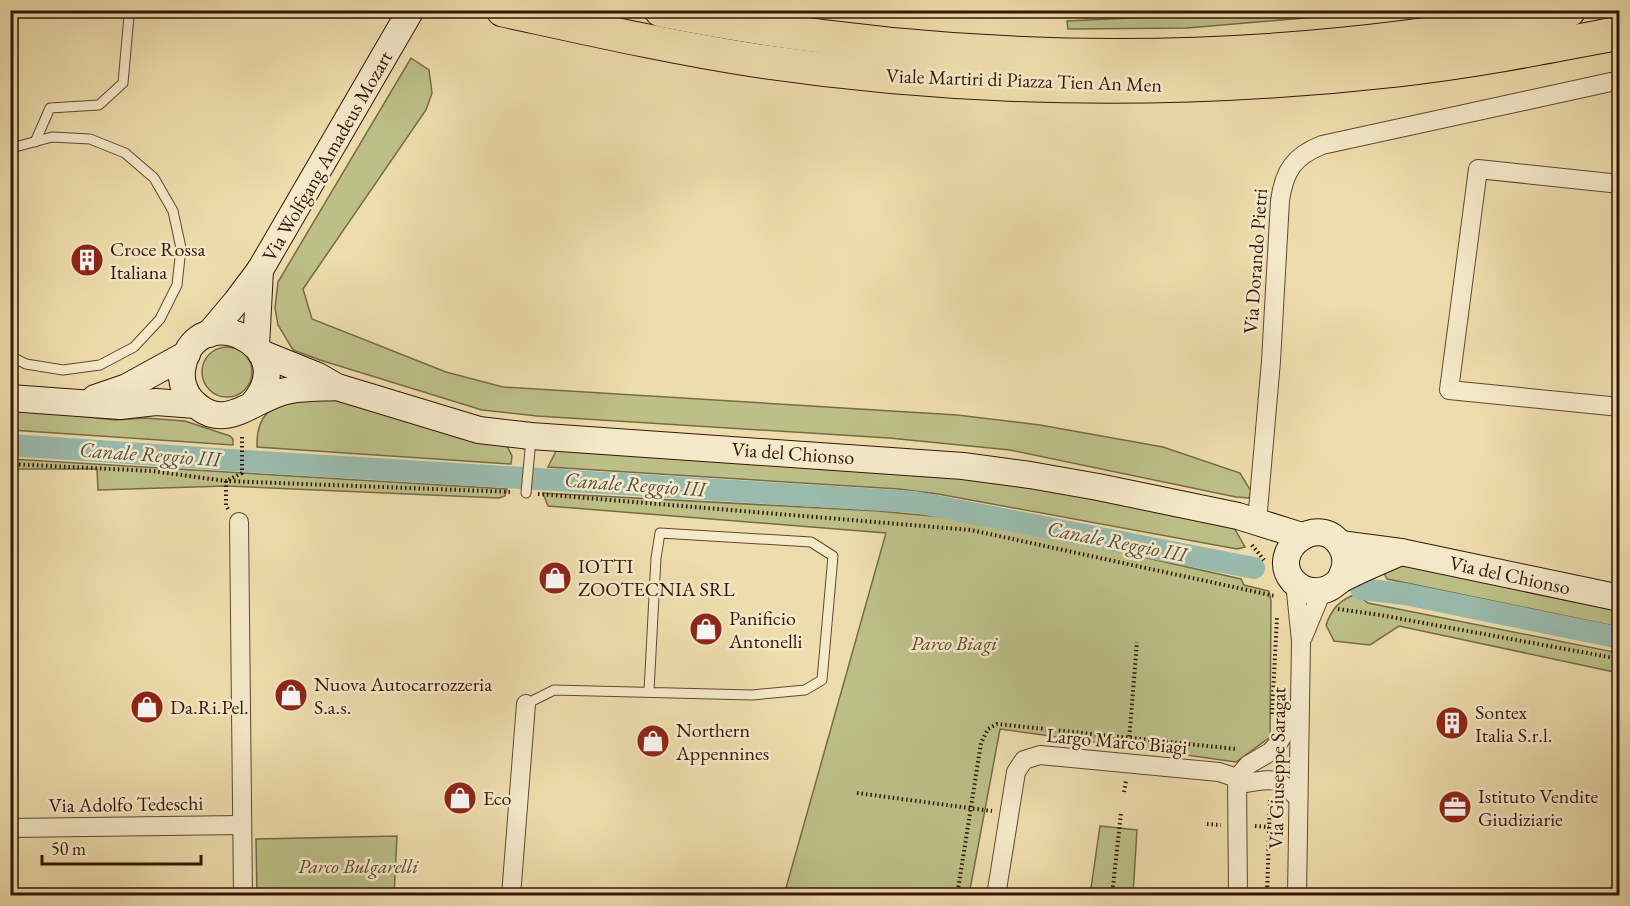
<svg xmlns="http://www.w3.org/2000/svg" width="1630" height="906" font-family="'EB Garamond',serif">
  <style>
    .green { fill: #bcc087; stroke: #786a47; stroke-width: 1.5 }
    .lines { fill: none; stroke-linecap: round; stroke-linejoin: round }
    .canal { stroke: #99bbad; stroke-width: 22 }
    .lane-casing { stroke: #624730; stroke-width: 11 }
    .street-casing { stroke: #624730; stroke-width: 20 }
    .secondary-casing { stroke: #341507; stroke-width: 28 }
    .highway-casing { stroke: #341507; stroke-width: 35 }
    .path { stroke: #341507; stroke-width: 4; stroke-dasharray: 1.5 3; stroke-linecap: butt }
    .lane { stroke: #f4e9c9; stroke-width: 9 }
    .street { stroke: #f4e9c9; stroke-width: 18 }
    .secondary { stroke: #f4e9c9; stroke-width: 26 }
    .highway { stroke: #eeddac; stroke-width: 33 }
    .labels { text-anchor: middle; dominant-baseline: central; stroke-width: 5; stroke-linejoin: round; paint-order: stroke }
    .street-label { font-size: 20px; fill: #341507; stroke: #f4e9c9 }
    .poi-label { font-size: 20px; fill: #341507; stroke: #f4e9c9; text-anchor: start }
    .park-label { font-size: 20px; font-style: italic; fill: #5d482d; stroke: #f4e9c9 }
    .water-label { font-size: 21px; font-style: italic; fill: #574f41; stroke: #f4e9c9 }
  </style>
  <rect width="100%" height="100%" fill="#eeddac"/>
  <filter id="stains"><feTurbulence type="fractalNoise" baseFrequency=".00333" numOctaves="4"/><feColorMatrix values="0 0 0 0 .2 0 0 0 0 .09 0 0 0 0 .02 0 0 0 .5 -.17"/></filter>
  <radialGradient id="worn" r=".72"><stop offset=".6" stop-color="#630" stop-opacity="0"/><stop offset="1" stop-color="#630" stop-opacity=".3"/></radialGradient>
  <g class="green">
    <polygon points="1296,10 1341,11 1340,15 1187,28 1068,29 1067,21"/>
    <polygon points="411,58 429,70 432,93 426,110 303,289 312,319 446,372 503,387 957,415 1040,425 1163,447 1240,473 1251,491 1249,498 1236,497 1010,450 889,438 537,416 482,410 320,360 293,350 278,325 275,308 278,282"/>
    <circle cx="227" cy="372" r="25"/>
    <path d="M304,394l24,1 178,49 6,12 -1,8 -254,-17c-1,-37 18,-41 47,-53z"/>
    <polygon points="10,408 115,420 145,418 185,421 230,436 233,439 233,445 11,430"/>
    <polygon points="558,447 1007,480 1233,526 1245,547 1237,549 938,494 899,489 548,467"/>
    <polygon points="10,459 11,459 507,489 505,496 499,498 226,486 98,490 97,469 11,469"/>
    <polygon points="543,493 878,511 962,519 1044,535 1241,579 1244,585 1269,591 1271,601 1270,737 1236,762 1000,729 969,895 784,895 886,533 548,506"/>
    <polygon points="1403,562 1619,605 1619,627 1387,579 1384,573"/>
    <path d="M1356,594l12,9 251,50v20l-220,-47 -29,19 -36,-4 -8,-16c6,-17 14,-25 30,-31z"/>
    <polygon points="1100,826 1137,830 1133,895 1090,895"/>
    <polygon points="397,836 394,895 257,895 256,839"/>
  </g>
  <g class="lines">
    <g class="canal">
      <polyline points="10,445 260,462 915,502 1254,568"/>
      <polyline points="1361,589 1405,594 1620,638"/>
    </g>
    <g class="lane-casing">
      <g id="lane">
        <polyline points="35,142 50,108 99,105 123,83 129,16 128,10"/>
        <polyline points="10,150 15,147 52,137 90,139 125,153 154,178 173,211 181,248 177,285 160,319 134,347 100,365 63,370 26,364 10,356"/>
        <polyline points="526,493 531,439"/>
        <polyline points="526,704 554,690 752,695 805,690 822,680 833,556 811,542 660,533 656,558 649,691"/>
      </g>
    </g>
    <g class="street-casing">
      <g id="street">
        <polyline points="1620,184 1478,169 1449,390 1620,407"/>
        <polyline points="239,522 243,896"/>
        <path d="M1257,522l14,-161 9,-160c4,-30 14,-45 42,-56l298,-65"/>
        <polyline points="1295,582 1301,641 1297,896"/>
        <polyline points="1303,637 1322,591"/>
        <path d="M1298,710l-21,35 -7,7 -22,13 -11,13 8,5c30,-4 31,-7 53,15"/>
        <polyline points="10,828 242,825"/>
        <polyline points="511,896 526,704"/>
        <polyline points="996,896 1016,772 1024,760 1040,755 1219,772 1237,778 1238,896"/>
      </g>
    </g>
    <g class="secondary-casing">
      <g id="secondary">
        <polyline points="209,334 236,302 260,270 411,10"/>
        <polyline points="256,346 260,270"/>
        <polyline points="261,353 318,376 337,387 479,430 531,436 963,466 1030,475 1098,487 1238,516 1302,536"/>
        <polyline points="10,398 120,406 156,402 196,405"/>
        <polyline points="95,398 127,387 187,354"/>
        <path d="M252,405c54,-60 -56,-108 -69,-40 -3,12 0,25 8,35 31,34 58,2 91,-8 17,-5 37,-4 55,-5"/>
        <polyline points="1340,544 1401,552 1620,598"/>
        <path d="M1339,581c7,-12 9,-23 2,-35 -21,-35 -74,4 -48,35 6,6 12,10 20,10 5,0 10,0 14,-2 6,-2 10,-7 15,-10 19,-10 39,-18 59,-27"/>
      </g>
    </g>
    <g class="highway-casing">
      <g id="highway">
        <path d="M503,10c83,18 166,37 250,50 213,32 429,34 643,10 75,-8 150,-23 224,-37"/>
        <path d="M661,10c299,60 610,61 908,0"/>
      </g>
    </g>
    <g class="path">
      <polyline points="10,464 152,471 226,481 513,492"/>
      <polyline points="538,494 971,530 1275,596"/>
      <polyline points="228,509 226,506 226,481 242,473 242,434"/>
      <polyline points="1252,545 1264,560"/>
      <polyline points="1338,609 1380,615 1620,659"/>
      <polyline points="1272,714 1277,617"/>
      <polyline points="1129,741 1137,642"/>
      <polyline points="1124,792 1126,781"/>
      <polyline points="857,793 992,811"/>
      <polyline points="1207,824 1221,825"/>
      <polyline points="1255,826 1269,827"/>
      <polyline points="957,896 981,743 988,729 997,724 1236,749"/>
      <polyline points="1112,896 1121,813"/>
      <polyline points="1267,896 1270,800"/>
    </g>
    <use href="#lane" class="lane"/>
    <use href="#street" class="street"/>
    <use href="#secondary" class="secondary"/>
    <use href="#highway" class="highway"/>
  </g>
  <defs>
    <g id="building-disc" transform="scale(1.725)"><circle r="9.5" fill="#8f2418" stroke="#f4e9c9"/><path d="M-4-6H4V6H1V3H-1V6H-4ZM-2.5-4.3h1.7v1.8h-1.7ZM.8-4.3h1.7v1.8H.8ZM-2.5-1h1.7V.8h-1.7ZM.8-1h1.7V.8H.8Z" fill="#fff"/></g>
    <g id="shop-disc" transform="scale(1.725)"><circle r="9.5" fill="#8f2418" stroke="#f4e9c9"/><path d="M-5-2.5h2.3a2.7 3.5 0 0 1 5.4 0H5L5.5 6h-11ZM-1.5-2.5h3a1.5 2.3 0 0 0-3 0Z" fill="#fff"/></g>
    <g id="office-disc" transform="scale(1.725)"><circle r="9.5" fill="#8f2418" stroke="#f4e9c9"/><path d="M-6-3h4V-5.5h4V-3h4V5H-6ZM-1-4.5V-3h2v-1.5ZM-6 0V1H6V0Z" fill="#fff"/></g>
  </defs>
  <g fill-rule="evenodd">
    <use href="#building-disc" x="87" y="260"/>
    <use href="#shop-disc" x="555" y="578"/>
    <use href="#shop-disc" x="706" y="629"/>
    <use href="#shop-disc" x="291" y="695"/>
    <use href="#shop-disc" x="147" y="707"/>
    <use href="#building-disc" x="1452" y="723"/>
    <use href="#shop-disc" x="653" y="741"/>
    <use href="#shop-disc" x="460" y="798"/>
    <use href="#office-disc" x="1455" y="807"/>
  </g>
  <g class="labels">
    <g class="street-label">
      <text transform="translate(1024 80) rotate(2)">Viale Martiri di Piazza Tien An Men</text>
      <text transform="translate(327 156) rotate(-60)">Via Wolfgang Amadeus Mozart</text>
      <text transform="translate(1255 261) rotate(-86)">Via Dorando Pietri</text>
      <text transform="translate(793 453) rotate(4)">Via del Chionso</text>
      <text transform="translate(1510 575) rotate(12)">Via del Chionso</text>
      <text transform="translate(1117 741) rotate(5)">Largo Marco Biagi</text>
      <text transform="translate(1277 768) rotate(-89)">Via Giuseppe Saragat</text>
      <text transform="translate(126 804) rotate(-1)">Via Adolfo Tedeschi</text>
    </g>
    <g class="poi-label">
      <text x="110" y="249">Croce Rossa<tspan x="110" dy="23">Italiana</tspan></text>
      <text x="578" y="566">IOTTI<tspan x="578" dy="23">ZOOTECNIA SRL</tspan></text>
      <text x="729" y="618">Panificio<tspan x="729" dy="23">Antonelli</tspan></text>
      <text x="314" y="684">Nuova Autocarrozzeria<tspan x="314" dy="23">S.a.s.</tspan></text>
      <text x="170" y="707">Da.Ri.Pel.</text>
      <text x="1475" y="712">Sontex<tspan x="1475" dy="23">Italia S.r.l.</tspan></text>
      <text x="676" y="730">Northern<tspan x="676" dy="23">Appennines</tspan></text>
      <text x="1478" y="796">Istituto Vendite<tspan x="1478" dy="23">Giudiziarie</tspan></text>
      <text x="483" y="798">Eco</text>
    </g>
    <g class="park-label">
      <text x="954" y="643">Parco Biagi</text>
      <text x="358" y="866">Parco Bulgarelli</text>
    </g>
    <g class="water-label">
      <text transform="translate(150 454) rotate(4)">Canale Reggio III</text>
      <text transform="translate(635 484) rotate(4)">Canale Reggio III</text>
      <text transform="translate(1117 541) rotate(11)">Canale Reggio III</text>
    </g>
  </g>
  <rect width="1630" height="906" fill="none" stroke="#eeddac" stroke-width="36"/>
  <rect x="12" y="12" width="1606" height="882" fill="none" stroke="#341507" stroke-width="3"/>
  <rect x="18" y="18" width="1594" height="870" fill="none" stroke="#341507" stroke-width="1.5"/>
  <path d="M42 855v9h159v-9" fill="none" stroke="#341507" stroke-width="3"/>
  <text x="51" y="855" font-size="18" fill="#341507" stroke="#f4e9c9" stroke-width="4.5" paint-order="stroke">50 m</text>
  <rect width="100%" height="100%" filter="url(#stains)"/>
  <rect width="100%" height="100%" fill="url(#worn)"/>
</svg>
